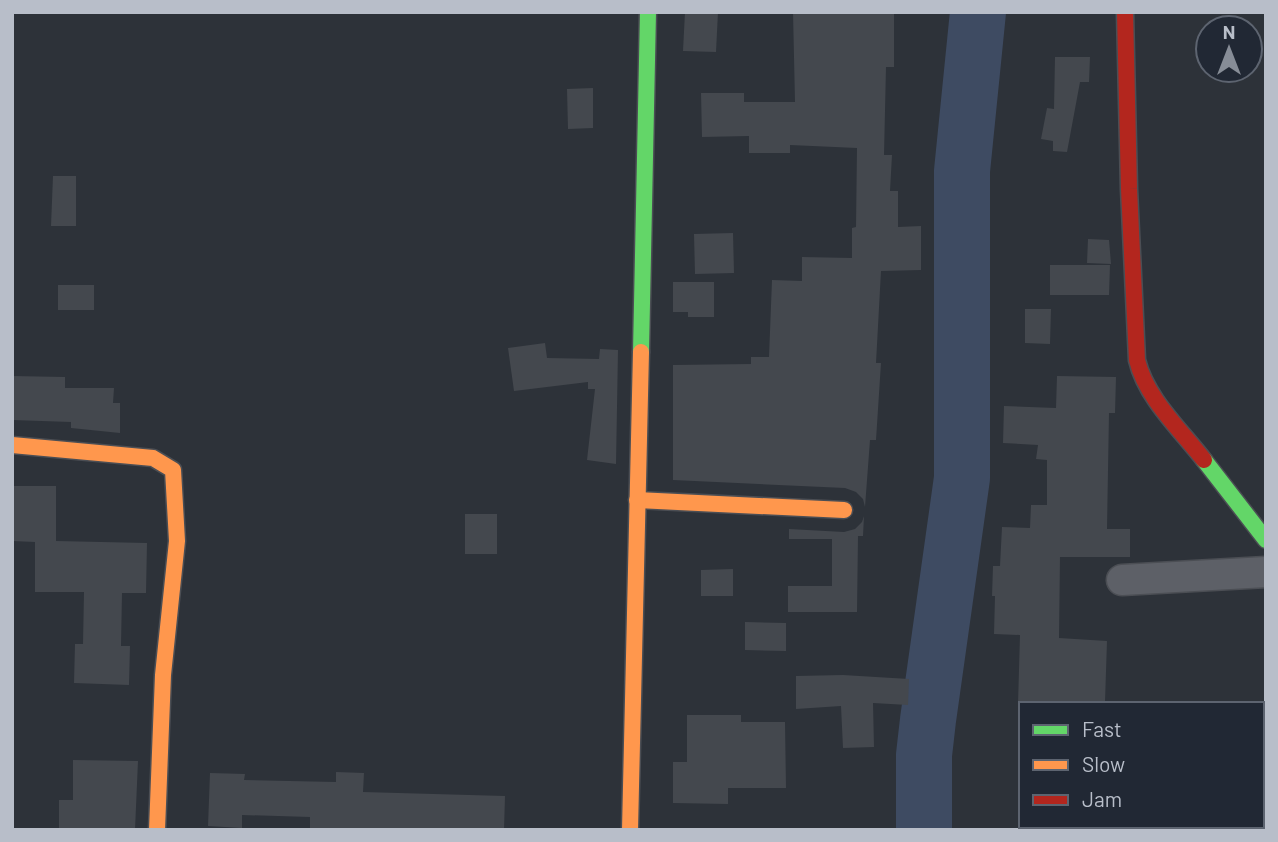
<svg xmlns="http://www.w3.org/2000/svg" width="1278" height="842" font-family="Barlow,sans-serif">
  <style>
    .lines { fill: none; stroke-linecap: round; stroke-linejoin: round }
    .river { stroke: #3e4b62; stroke-width: 56 }
    .building { fill: #44484e }
    .street-casing { stroke: #4b4e54; stroke-width: 33 }
    .fast-casing { stroke: #4b4e54; stroke-width: 19 }
    .slow-casing { stroke: #4b4e54; stroke-width: 19 }
    .jam-casing { stroke: #4b4e54; stroke-width: 19 }
    .street { stroke: #5d6067; stroke-width: 30 }
    .fast { stroke: #63d668; stroke-width: 16 }
    .slow { stroke: #ff974d; stroke-width: 16 }
    .jam { stroke: #b3261e; stroke-width: 16 }
  </style>
  <rect width="100%" height="100%" fill="#2d3239"/>
  <g class="lines">
    <polyline class="river" points="924,830 924,755 928,720 962,478 962,171 978,12"/>
  </g>
  <g class="building">
    <polygon points="685,12 718,12 716,52 683,51"/>
    <polygon points="793,12 894,14 894,67 886,67 884,155 892,155 890,191 898,191 898,227 921,226 921,270 881,271 876,363 881,363 876,440 870,440 865,507 863,499 856,492 845,488 673,480 673,365 751,364 751,357 769,357 772,280 802,281 802,257 852,258 852,228 856,227 857,148 790,145 790,153 749,153 749,136 702,137 701,93 744,93 744,102 795,102"/>
    <polygon points="1055,57 1090,57 1089,82 1080,82 1067,152 1053,151 1053,141 1041,139 1047,108 1054,109"/>
    <polygon points="593,88 593,128 568,129 567,89"/>
    <polygon points="53,176 76,176 76,226 51,226"/>
    <polygon points="733,233 734,273 695,274 694,234"/>
    <polygon points="1088,239 1109,240 1111,264 1087,263"/>
    <polygon points="1050,265 1110,265 1109,295 1050,295"/>
    <polygon points="673,282 714,282 714,317 688,317 688,312 673,312"/>
    <rect x="58" y="285" width="36" height="25"/>
    <polygon points="1025,309 1051,309 1050,344 1025,343"/>
    <polygon points="545,343 547,358 599,359 600,349 618,350 616,464 587,460 595,389 588,389 588,382 514,391 508,348"/>
    <polygon points="12,376 65,377 65,388 114,388 113,403 120,403 120,433 71,428 71,422 12,420"/>
    <polygon points="1057,376 1116,377 1115,413 1109,413 1107,529 1130,529 1130,557 1060,557 1059,638 1107,641 1105,702 1018,704 1020,635 994,634 995,596 992,596 993,566 1000,566 1002,527 1030,528 1031,505 1047,505 1047,460 1036,459 1038,445 1003,443 1004,406 1056,408"/>
    <polygon points="12,486 56,486 56,541 147,543 146,593 122,593 121,646 130,646 129,685 74,683 75,644 83,644 84,592 35,592 35,542 12,541"/>
    <rect x="465" y="514" width="32" height="40"/>
    <polygon points="864,516 863,536 858,536 857,612 788,612 788,586 832,586 832,539 789,539 789,529 844,532 855,529 862,522"/>
    <polygon points="733,569 733,596 701,596 701,570"/>
    <polygon points="745,622 786,623 786,651 745,650"/>
    <polygon points="843,675 909,679 908,705 873,703 874,747 843,748 841,706 796,709 796,676"/>
    <polygon points="687,715 741,715 741,722 785,722 786,788 728,788 728,804 673,803 673,762 687,762"/>
    <polygon points="73,760 138,761 135,830 59,830 59,800 73,800"/>
    <polygon points="336,772 364,773 363,792 505,796 504,830 310,830 310,817 242,815 242,828 208,826 210,773 245,774 244,780 336,782"/>
  </g>
  <g class="lines">
    <g class="street-casing">
      <polyline id="street" points="1122,580 1266,572"/>
    </g>
    <g class="fast-casing">
      <g id="fast">
        <polyline points="641,352 648,12"/>
        <polyline points="1204,460 1266,540"/>
      </g>
    </g>
    <g class="slow-casing">
      <g id="slow">
        <polyline points="12,445 153,458 173,470 177,541 163,675 157,830"/>
        <polyline points="637,500 844,510"/>
        <polyline points="630,830 641,352"/>
      </g>
    </g>
    <g class="jam-casing">
      <path id="jam" d="M1125,12l4,177 8,171c9,38 43,69 67,100"/>
    </g>
    <use href="#street" class="street"/>
    <use href="#fast" class="fast"/>
    <use href="#slow" class="slow"/>
    <use href="#jam" class="jam"/>
  </g>
  <rect width="1278" height="842" fill="none" stroke="#b8bec9" stroke-width="28"/>
  <rect x="1019" y="702" width="245" height="126" fill="#212834" stroke="#5d6470" stroke-width="2"/>
  <rect x="1033" y="725" width="35" height="10" fill="#63d668" stroke="#5d6470" stroke-width="2"/>
  <text x="1082" y="737" font-size="21" fill="#b8bec9">Fast</text>
  <rect x="1033" y="760" width="35" height="10" fill="#ff974d" stroke="#5d6470" stroke-width="2"/>
  <text x="1082" y="772" font-size="21" fill="#b8bec9">Slow</text>
  <rect x="1033" y="795" width="35" height="10" fill="#b3261e" stroke="#5d6470" stroke-width="2"/>
  <text x="1082" y="807" font-size="21" fill="#b8bec9">Jam</text>
  <g transform="translate(1229 49)"><circle r="33" fill="#212834" stroke="#5d6470" stroke-width="2"/>
  <path d="M0-5L12 26L0 18L-12 26Z" fill="#878d97"/>
  <text y="-10" font-size="19" font-weight="bold" text-anchor="middle" fill="#b8bec9">N</text>
  </g>
</svg>
